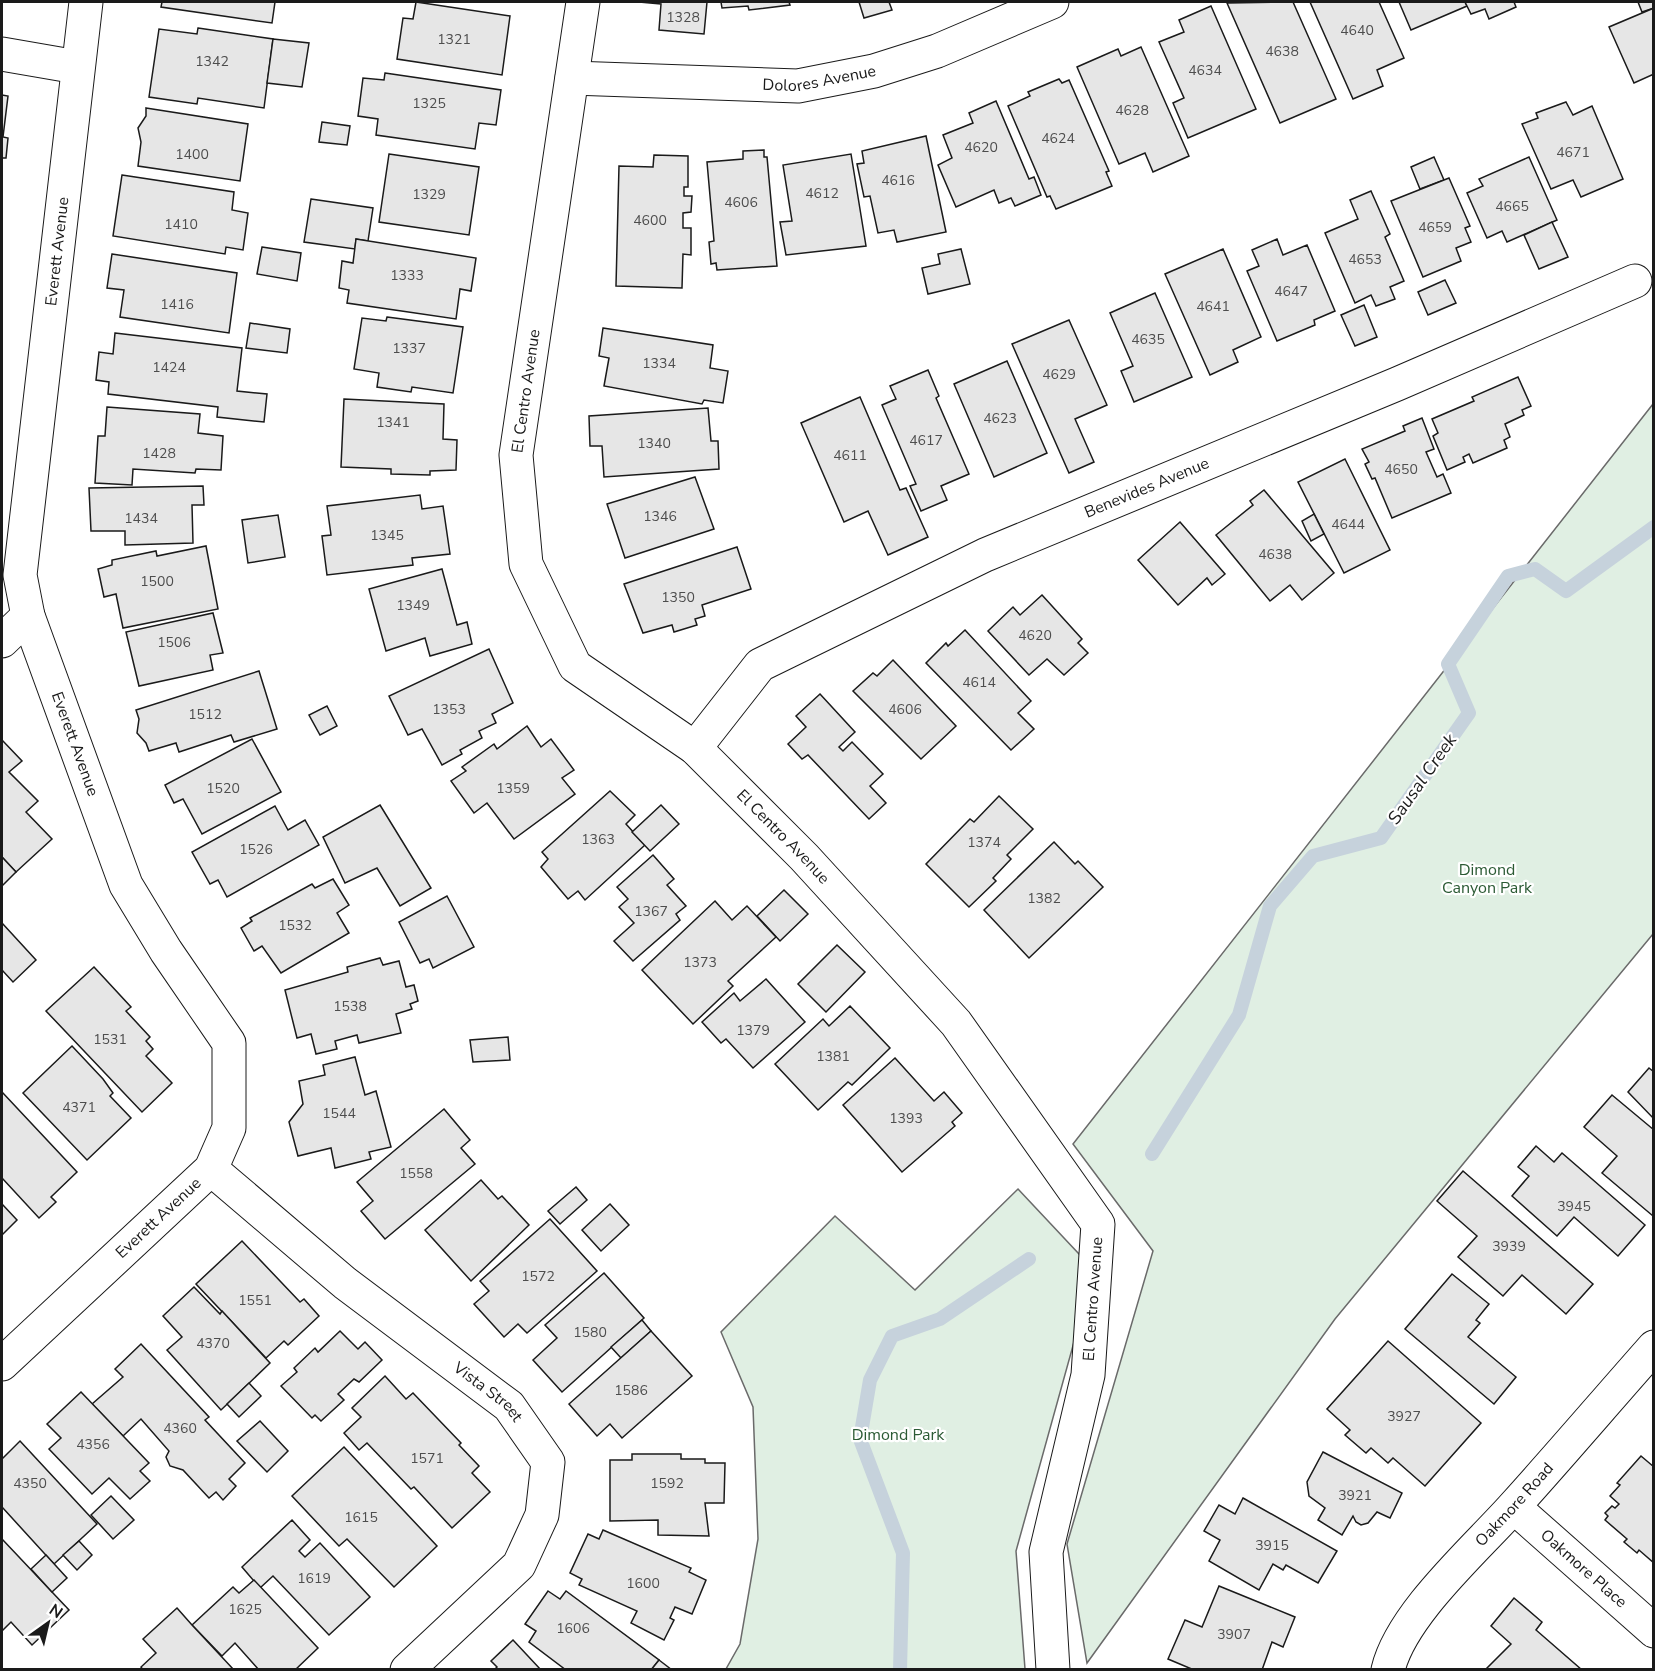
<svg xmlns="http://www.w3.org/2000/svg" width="1655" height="1671" font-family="'Nunito Sans',sans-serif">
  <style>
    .green { fill: #e0efe3; stroke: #6a6a6a; stroke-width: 1.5 }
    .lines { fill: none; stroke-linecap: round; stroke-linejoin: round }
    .stream { stroke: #c6d2dc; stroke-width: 14 }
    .building { fill: #e6e6e6; stroke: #1a1a1a; stroke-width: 1.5 }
    .minor-casing { stroke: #1a1a1a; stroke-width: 35 }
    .minor { stroke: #fff; stroke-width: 33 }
    .labels { text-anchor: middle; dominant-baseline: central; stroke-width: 4.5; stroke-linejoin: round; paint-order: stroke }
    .number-label { font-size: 14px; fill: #4d4d4d }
    .street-label { font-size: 16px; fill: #1a1a1a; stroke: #fff }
    .park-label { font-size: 16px; fill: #2b5a34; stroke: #fff }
    .water-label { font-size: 18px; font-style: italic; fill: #1a1a1a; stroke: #fff }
  </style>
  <rect width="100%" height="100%" fill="#fff"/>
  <g class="green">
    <polygon points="1653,404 1653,934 1335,1319 1087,1663 1067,1544 1153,1251 1073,1144"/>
    <polygon points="1018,1189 1094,1270 1016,1551 1025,1669 726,1669 740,1644 758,1539 753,1407 721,1332 835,1216 915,1290"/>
  </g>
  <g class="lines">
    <g class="stream">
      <polyline points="1152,1154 1239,1015 1270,906 1313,856 1381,838 1469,713 1448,664 1508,576 1535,569 1566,591 1654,527"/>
      <polyline points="900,1670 903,1553 860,1439 870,1380 892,1336 940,1319 1029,1259"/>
    </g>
  </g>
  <g class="building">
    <polygon points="162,2 275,2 272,23 161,7"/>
    <polygon points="416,2 510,16 502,75 397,59 403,18 413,19"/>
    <polygon points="639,2 707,2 704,34 659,30 661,4"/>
    <polygon points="721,2 789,2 790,5 749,10 748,6 722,8"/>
    <polygon points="859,2 889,2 892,10 864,18"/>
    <polygon points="1293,2 1336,99 1280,123 1227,3"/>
    <polygon points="1310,2 1379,2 1404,58 1377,70 1383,86 1353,99"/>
    <polygon points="1399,2 1465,2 1467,6 1411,30"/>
    <polygon points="1465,2 1514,2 1516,7 1489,19 1485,9 1471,14"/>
    <polygon points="1638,2 1654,2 1654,8 1642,12"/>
    <polygon points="1211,6 1256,109 1188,138 1173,103 1184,98 1159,42 1184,32 1179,20"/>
    <polygon points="1654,8 1654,74 1634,83 1609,27"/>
    <polygon points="198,28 273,39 264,108 198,98 197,104 149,97 159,29 197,34"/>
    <polygon points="273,39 309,43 302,87 267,83"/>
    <polygon points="1141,47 1189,156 1153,172 1145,153 1119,164 1077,67 1118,49 1121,56"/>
    <polygon points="385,73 501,90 496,125 479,123 475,149 376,135 378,119 358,116 363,78 384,80"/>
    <polygon points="1059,79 1062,83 1069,80 1109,171 1106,172 1112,186 1056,209 1050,196 1047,197 1008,106 1030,96 1028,92"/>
    <polygon points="2,95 8,96 3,137 8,138 6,158 2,158"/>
    <polygon points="996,101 1029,179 1034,177 1041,195 1015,206 1011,198 999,203 994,190 956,207 938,165 952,158 943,135 973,123 969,113"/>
    <polygon points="1566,102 1573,115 1592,106 1623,179 1581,197 1573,180 1551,189 1522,124 1538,118 1536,113"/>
    <polygon points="146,108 248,124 240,181 138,166 141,142 138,128 146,116"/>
    <polygon points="322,122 350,126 347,145 319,142"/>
    <polygon points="926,136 946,232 897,242 894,230 878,233 870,196 864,197 857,164 864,163 862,151"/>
    <polygon points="764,150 764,157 767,157 777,266 717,270 716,263 711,264 709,242 714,241 707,162 743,159 743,151"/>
    <polygon points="389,154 479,167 469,235 379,222"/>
    <polygon points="851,154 866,246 786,255 780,222 792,221 783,165"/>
    <polygon points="654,155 688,156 688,187 684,187 684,196 692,196 691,212 683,213 683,228 691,228 691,255 683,254 682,288 616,286 619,166 653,167"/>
    <polygon points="1434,157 1444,180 1420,189 1411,167"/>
    <polygon points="1529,157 1557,220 1507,242 1502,231 1487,238 1467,193 1483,186 1479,179"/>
    <polygon points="122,175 234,192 232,210 248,213 243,250 226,247 225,254 113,236"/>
    <polygon points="1449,178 1470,226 1465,228 1471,242 1456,248 1461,261 1423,277 1391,201"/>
    <polygon points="1371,191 1390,234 1385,237 1404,281 1390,287 1395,299 1376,306 1371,295 1355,303 1325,233 1358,219 1350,200"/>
    <polygon points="311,199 373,208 368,241 356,239 355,249 304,242"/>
    <polygon points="1552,222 1568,257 1539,269 1524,235"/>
    <polygon points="356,239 476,258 471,291 460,289 456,319 347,303 349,290 339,288 342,261 353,263"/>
    <polygon points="1277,239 1283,255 1307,245 1335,311 1314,320 1315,325 1277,341 1247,271 1259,266 1252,250"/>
    <polygon points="262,247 301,253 297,281 257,274"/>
    <polygon points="961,249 970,284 928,294 922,268 940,264 938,254"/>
    <polygon points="1223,249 1261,337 1233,350 1238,362 1210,375 1165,274"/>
    <polygon points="112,254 237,273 229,333 120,317 124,290 107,288"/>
    <polygon points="1445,280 1456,303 1428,315 1418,292"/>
    <polygon points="1155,293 1192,377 1134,402 1121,371 1133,366 1110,313"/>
    <polygon points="1364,305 1377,337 1355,346 1341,315"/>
    <polygon points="387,317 463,327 453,393 412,387 411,392 377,387 379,373 354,369 362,318 386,321"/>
    <polygon points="1069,320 1107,405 1075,419 1094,462 1069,473 1012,344"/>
    <polygon points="250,323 290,329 287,353 246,348"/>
    <polygon points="603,328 713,345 710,368 728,371 723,403 704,400 702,404 604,386 609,358 599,356"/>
    <polygon points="115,333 242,348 237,391 267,394 264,422 217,417 218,407 108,394 109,382 96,380 99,352 113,354"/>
    <polygon points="1007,361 1047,453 994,477 954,384"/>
    <polygon points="928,370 939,396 936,398 969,474 941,486 947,500 921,511 910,486 916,484 882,405 896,399 890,386"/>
    <polygon points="1518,377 1531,406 1522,410 1524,415 1505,424 1510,437 1504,440 1507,448 1473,463 1469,454 1463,457 1465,462 1447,470 1433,436 1438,433 1432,419 1474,401 1472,397"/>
    <polygon points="860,397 900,490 906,488 928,537 888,555 868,511 844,522 801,423"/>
    <polygon points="344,399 444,404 443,439 457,440 456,470 430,471 430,475 391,474 391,469 341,467"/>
    <polygon points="107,407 200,414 198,433 223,436 221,470 196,469 195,473 133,469 132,485 95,483 98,436 105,436"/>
    <polygon points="708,408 711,441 718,441 719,469 604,477 602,446 590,446 589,416"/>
    <polygon points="1422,418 1434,449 1426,452 1437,477 1443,474 1451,493 1392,518 1375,478 1372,479 1365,464 1369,462 1362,449 1405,431 1403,426"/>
    <polygon points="1345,459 1390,550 1344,573 1298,482"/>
    <polygon points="695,477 714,529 625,558 607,504"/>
    <polygon points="203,486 204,505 192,505 193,543 125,545 125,531 91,531 89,488"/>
    <polygon points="1264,490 1334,573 1302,600 1290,585 1270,601 1216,535 1253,505 1250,501"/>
    <polygon points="420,495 422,509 443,506 450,554 412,558 413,565 327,575 322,536 331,535 327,506"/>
    <polygon points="1314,514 1324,534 1311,541 1302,521"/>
    <polygon points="278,515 285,557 248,563 242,520"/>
    <polygon points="1180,522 1225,574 1212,585 1207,578 1178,605 1138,560"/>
    <polygon points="206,546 218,609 123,628 116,594 104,597 98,569 112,565 112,560 156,551 157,556"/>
    <polygon points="737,547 751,589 702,605 705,616 695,619 697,625 674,632 672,625 643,633 624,584"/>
    <polygon points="442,569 457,625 467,622 472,644 430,656 425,638 386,651 369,589"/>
    <polygon points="1042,595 1082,639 1078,643 1088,653 1064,675 1047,659 1029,675 988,631 1013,607 1020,615"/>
    <polygon points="213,613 223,653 210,655 213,670 139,686 126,632"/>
    <polygon points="965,630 1031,701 1018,713 1034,729 1011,750 926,663 946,643 948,646"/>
    <polygon points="489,649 513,703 492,714 496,723 479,731 482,738 460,750 462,754 442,765 422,729 408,735 389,696"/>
    <polygon points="893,660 956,726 921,759 853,691 873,673 877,676"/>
    <polygon points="259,671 277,729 234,742 231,735 179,752 176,743 149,751 146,743 137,733 139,719 136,710"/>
    <polygon points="820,694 855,732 839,747 843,751 852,742 883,774 870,786 886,803 869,819 808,755 802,759 788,744 806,727 796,716"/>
    <polygon points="327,706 337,726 320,735 309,715"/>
    <polygon points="527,726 541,747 551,739 574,770 562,778 575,794 514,839 487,803 474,813 451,781 466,771 462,767 494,744 497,749"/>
    <polygon points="252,739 281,792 202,834 183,799 174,803 165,785"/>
    <polygon points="2,740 22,761 9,772 38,801 26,812 52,839 16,872 2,857"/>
    <polygon points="610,791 635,815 626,824 645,845 585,900 578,891 568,899 541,867 548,859 542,852"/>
    <polygon points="999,796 1033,829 1007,855 1011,859 993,878 996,881 969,907 926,864 970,819 974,822"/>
    <polygon points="380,805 431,888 400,906 377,868 345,883 323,837"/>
    <polygon points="661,805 679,824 650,851 632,832"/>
    <polygon points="275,806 288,830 305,820 319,845 227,897 218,880 210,884 192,852"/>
    <polygon points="1054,842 1075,864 1078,861 1103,887 1029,958 984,910"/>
    <polygon points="653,855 674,879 667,885 686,906 676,914 680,920 633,961 614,941 634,923 619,907 628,899 617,887"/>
    <polygon points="2,857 16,872 2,886"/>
    <polygon points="333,879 349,905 337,913 349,933 281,973 262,946 254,951 241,928 252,921 250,918 312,884 315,888"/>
    <polygon points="784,890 808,914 780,941 757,916"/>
    <polygon points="447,896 474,947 433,968 429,959 420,963 399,922"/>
    <polygon points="715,901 732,920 747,906 776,937 728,981 733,986 693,1024 642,970"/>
    <polygon points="2,923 36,960 13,982 2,970"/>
    <polygon points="837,945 865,972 826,1012 798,984"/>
    <polygon points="380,958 383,965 399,961 406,987 414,985 418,1001 410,1004 412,1009 396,1014 401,1033 359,1043 357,1035 335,1041 337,1049 316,1054 311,1034 297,1038 285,990 348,972 347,967"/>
    <polygon points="94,967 131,1007 126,1011 150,1037 146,1041 153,1049 146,1056 172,1083 142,1112 46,1011"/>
    <polygon points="766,979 805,1022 753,1068 726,1039 721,1043 702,1022 734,993 740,1001"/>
    <polygon points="850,1006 890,1048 852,1085 848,1082 818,1110 775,1064 823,1019 829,1026"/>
    <polygon points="508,1037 510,1060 473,1062 470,1040"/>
    <polygon points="72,1046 103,1079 113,1093 110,1096 131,1118 87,1160 23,1093"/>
    <polygon points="355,1057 365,1095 376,1091 391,1147 369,1152 371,1159 335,1168 331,1148 298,1156 289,1122 303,1104 299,1081 325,1075 323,1065"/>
    <polygon points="895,1058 934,1101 944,1092 962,1113 952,1122 955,1126 902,1172 843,1105"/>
    <polygon points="1649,1068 1654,1072 1654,1119 1628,1092"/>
    <polygon points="2,1092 77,1172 51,1197 56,1202 39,1218 2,1178"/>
    <polygon points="1612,1095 1654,1130 1653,1216 1602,1173 1617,1156 1584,1127"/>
    <polygon points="444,1109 470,1140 461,1148 475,1164 385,1239 361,1211 373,1201 357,1182"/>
    <polygon points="1536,1146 1554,1162 1562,1153 1645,1225 1618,1256 1574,1217 1557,1236 1512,1196 1529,1176 1518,1167"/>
    <polygon points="1463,1171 1593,1284 1566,1314 1522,1275 1503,1296 1458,1257 1477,1236 1437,1201"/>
    <polygon points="481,1180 498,1199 502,1196 529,1225 471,1281 425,1230"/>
    <polygon points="576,1187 587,1200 560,1224 548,1211"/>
    <polygon points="2,1204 17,1220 2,1235"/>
    <polygon points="610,1204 629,1225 601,1251 582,1230"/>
    <polygon points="550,1219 597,1271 527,1333 518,1324 504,1337 474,1304 489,1291 480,1281"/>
    <polygon points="242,1241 300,1302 304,1299 319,1316 288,1345 284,1341 266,1358 196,1284"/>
    <polygon points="604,1273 644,1318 562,1392 533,1360 557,1338 545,1325"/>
    <polygon points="1452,1274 1489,1304 1476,1320 1480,1323 1468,1337 1516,1377 1494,1404 1405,1329"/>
    <polygon points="194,1287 220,1314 222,1311 270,1363 221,1410 167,1350 182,1337 163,1316"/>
    <polygon points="642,1320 651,1331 621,1358 611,1347"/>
    <polygon points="340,1331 358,1349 365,1342 382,1360 359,1382 354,1379 338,1394 344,1400 321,1421 315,1415 312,1418 281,1386 297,1372 294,1368 315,1348 318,1352"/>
    <polygon points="651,1331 692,1376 622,1438 610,1424 597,1436 569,1404"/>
    <polygon points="1388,1341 1481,1423 1425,1486 1393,1458 1388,1463 1371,1448 1366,1453 1345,1435 1350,1430 1327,1409"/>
    <polygon points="141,1344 209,1417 205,1420 245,1463 229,1479 236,1486 223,1500 216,1492 209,1498 183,1470 170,1466 166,1457 169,1451 141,1419 123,1436 92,1404 123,1377 115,1369"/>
    <polygon points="385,1376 406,1399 413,1393 461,1443 459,1445 479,1466 472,1473 490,1492 452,1528 414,1487 411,1489 367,1443 359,1450 344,1433 361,1417 352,1408"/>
    <polygon points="249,1383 261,1396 239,1417 227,1404"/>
    <polygon points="81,1392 149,1463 140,1471 150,1481 130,1499 109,1478 92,1494 49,1449 61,1438 47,1424"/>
    <polygon points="260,1421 288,1451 267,1472 237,1441"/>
    <polygon points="20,1441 97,1524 54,1564 2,1507 2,1459"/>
    <polygon points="344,1447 437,1546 394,1587 347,1539 339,1546 292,1496"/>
    <polygon points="1323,1452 1402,1493 1390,1518 1377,1512 1368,1523 1361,1525 1356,1522 1353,1516 1342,1535 1318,1520 1325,1508 1309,1496 1307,1482"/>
    <polygon points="632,1454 681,1454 681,1459 705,1459 705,1463 725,1463 724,1503 705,1503 709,1536 658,1535 658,1520 610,1521 610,1460 632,1460"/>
    <polygon points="1641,1456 1654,1467 1654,1563 1639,1550 1637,1553 1624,1542 1627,1539 1605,1520 1608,1516 1605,1513 1612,1506 1615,1508 1619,1504 1610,1496 1620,1485 1617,1483"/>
    <polygon points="111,1496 134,1520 113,1539 91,1515"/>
    <polygon points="1243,1498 1337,1551 1318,1583 1286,1565 1283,1570 1273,1564 1259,1590 1209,1561 1220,1540 1204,1531 1219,1505 1235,1514"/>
    <polygon points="292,1520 310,1540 299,1551 305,1557 320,1543 370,1597 329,1635 273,1576 260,1588 242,1567"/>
    <polygon points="603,1530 691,1568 689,1572 706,1580 692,1614 675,1607 670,1618 674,1620 664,1640 631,1623 637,1611 579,1585 582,1579 570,1573 588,1534 599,1539"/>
    <polygon points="2,1539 69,1610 32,1645 11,1622 2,1631"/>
    <polygon points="79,1541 92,1555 77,1570 63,1555"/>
    <polygon points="46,1555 67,1578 52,1592 31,1569"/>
    <polygon points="254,1580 318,1648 295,1670 259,1670 235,1643 222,1656 192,1625 233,1587 239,1593"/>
    <polygon points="1219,1586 1295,1617 1283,1647 1272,1642 1262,1670 1194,1670 1168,1659 1185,1620 1202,1627"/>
    <polygon points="548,1591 560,1599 566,1591 659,1660 651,1670 566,1670 529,1642 536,1631 525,1624"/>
    <polygon points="1514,1598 1542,1622 1536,1630 1582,1670 1485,1670 1511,1644 1491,1626"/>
    <polygon points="177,1608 192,1625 234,1670 143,1670 141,1667 156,1653 143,1639"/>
    <polygon points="513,1640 541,1670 494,1670 497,1667 491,1661"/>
    <polygon points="659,1660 672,1670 651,1670"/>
  </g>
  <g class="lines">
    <g class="minor-casing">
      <g id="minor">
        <path id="s1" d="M583,2l-67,453 10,109 49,102 120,82 109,109 152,166 142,201 -10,151 -42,177 7,118"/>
        <polyline points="2,54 77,67"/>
        <path id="s2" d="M572,78l226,8 76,-15 63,-20 115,-49"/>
        <polyline points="2,641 28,616"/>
        <path id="s3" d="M695,748l65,-83 225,-110 412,-171 238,-103"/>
        <path id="s4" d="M211,1169l134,114 164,123 39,56 -6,53 -23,50 -112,105"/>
        <path id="s5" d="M2,1364l209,-195 18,-41v-85l-63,-92 -40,-66 -98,-269 -8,-41 66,-573"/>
        <path id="s6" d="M1514,1507l140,124"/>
        <path id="s7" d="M1388,1670c13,-56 89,-122 127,-165 47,-52 92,-105 139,-158"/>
      </g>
    </g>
    <use href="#minor" class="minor"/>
  </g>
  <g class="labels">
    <g class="number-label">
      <text x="683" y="17">1328</text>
      <text x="1357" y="30">4640</text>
      <text x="454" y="39">1321</text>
      <text x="1282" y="51">4638</text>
      <text x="212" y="61">1342</text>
      <text x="1205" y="70">4634</text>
      <text x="429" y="103">1325</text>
      <text x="1132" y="110">4628</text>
      <text x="1058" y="138">4624</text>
      <text x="981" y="147">4620</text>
      <text x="1573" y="152">4671</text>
      <text x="192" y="154">1400</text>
      <text x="898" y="180">4616</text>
      <text x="822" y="193">4612</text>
      <text x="429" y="194">1329</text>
      <text x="741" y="202">4606</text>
      <text x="1512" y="206">4665</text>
      <text x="650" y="220">4600</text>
      <text x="181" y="224">1410</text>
      <text x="1435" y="227">4659</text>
      <text x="1365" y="259">4653</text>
      <text x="407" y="275">1333</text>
      <text x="1291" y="291">4647</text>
      <text x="177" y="304">1416</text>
      <text x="1213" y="306">4641</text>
      <text x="1148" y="339">4635</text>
      <text x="409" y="348">1337</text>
      <text x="659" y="363">1334</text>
      <text x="169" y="367">1424</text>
      <text x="1059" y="374">4629</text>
      <text x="1000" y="418">4623</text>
      <text x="393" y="422">1341</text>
      <text x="926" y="440">4617</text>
      <text x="654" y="443">1340</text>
      <text x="159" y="453">1428</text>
      <text x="850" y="455">4611</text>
      <text x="1401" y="469">4650</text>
      <text x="660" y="516">1346</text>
      <text x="141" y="518">1434</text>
      <text x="1348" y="524">4644</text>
      <text x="387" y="535">1345</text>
      <text x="1275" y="554">4638</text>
      <text x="157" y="581">1500</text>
      <text x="678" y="597">1350</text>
      <text x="413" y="605">1349</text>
      <text x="1035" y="635">4620</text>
      <text x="174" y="642">1506</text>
      <text x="979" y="682">4614</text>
      <text x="449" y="709">1353</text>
      <text x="905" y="709">4606</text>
      <text x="205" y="714">1512</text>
      <text x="223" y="788">1520</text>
      <text x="513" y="788">1359</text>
      <text x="598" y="839">1363</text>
      <text x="984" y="842">1374</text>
      <text x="256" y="849">1526</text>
      <text x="1044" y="898">1382</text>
      <text x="651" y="911">1367</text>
      <text x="295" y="925">1532</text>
      <text x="700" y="962">1373</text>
      <text x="350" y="1006">1538</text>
      <text x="753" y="1030">1379</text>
      <text x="110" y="1039">1531</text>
      <text x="833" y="1056">1381</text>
      <text x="79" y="1107">4371</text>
      <text x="339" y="1113">1544</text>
      <text x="906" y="1118">1393</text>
      <text x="416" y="1173">1558</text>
      <text x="1574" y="1206">3945</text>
      <text x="1509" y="1246">3939</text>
      <text x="538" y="1276">1572</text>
      <text x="255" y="1300">1551</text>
      <text x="590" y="1332">1580</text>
      <text x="213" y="1343">4370</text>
      <text x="631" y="1390">1586</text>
      <text x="1404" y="1416">3927</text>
      <text x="180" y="1428">4360</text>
      <text x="93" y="1444">4356</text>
      <text x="427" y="1458">1571</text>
      <text x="30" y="1483">4350</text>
      <text x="667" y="1483">1592</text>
      <text x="1355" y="1495">3921</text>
      <text x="361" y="1517">1615</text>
      <text x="1272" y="1545">3915</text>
      <text x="314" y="1578">1619</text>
      <text x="643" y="1583">1600</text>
      <text x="245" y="1609">1625</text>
      <text x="573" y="1628">1606</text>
      <text x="1234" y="1634">3907</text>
    </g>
    <g class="street-label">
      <text stroke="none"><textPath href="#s2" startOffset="248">Dolores Avenue</textPath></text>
      <text stroke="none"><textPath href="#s5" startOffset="1258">Everett Avenue</textPath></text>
      <text transform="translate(526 391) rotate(-82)">El Centro Avenue</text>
      <text stroke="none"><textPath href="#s3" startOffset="531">Benevides Avenue</textPath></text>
      <text transform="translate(75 744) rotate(70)">Everett Avenue</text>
      <text stroke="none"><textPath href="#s1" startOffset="951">El Centro Avenue</textPath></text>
      <text stroke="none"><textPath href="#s5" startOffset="214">Everett Avenue</textPath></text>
      <text transform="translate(1093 1299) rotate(-86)">El Centro Avenue</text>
      <text stroke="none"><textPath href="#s4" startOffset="356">Vista Street</textPath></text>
      <text stroke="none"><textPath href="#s7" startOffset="210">Oakmore Road</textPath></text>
      <text stroke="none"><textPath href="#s6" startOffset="93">Oakmore Place</textPath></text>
    </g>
    <g class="park-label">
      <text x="1487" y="870">Dimond<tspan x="1487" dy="18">Canyon Park</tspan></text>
      <text x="898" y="1435">Dimond Park</text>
    </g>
    <g class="water-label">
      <text transform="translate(1422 779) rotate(-55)">Sausal Creek</text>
    </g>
  </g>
  <rect width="1655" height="1671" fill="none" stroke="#1a1a1a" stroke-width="6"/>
  <g transform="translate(48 1623) rotate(34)" stroke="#ffffff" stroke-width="4.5" paint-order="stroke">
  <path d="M0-4.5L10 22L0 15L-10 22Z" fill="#1a1a1a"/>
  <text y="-9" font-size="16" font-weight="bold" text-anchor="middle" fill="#1a1a1a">N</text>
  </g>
</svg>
